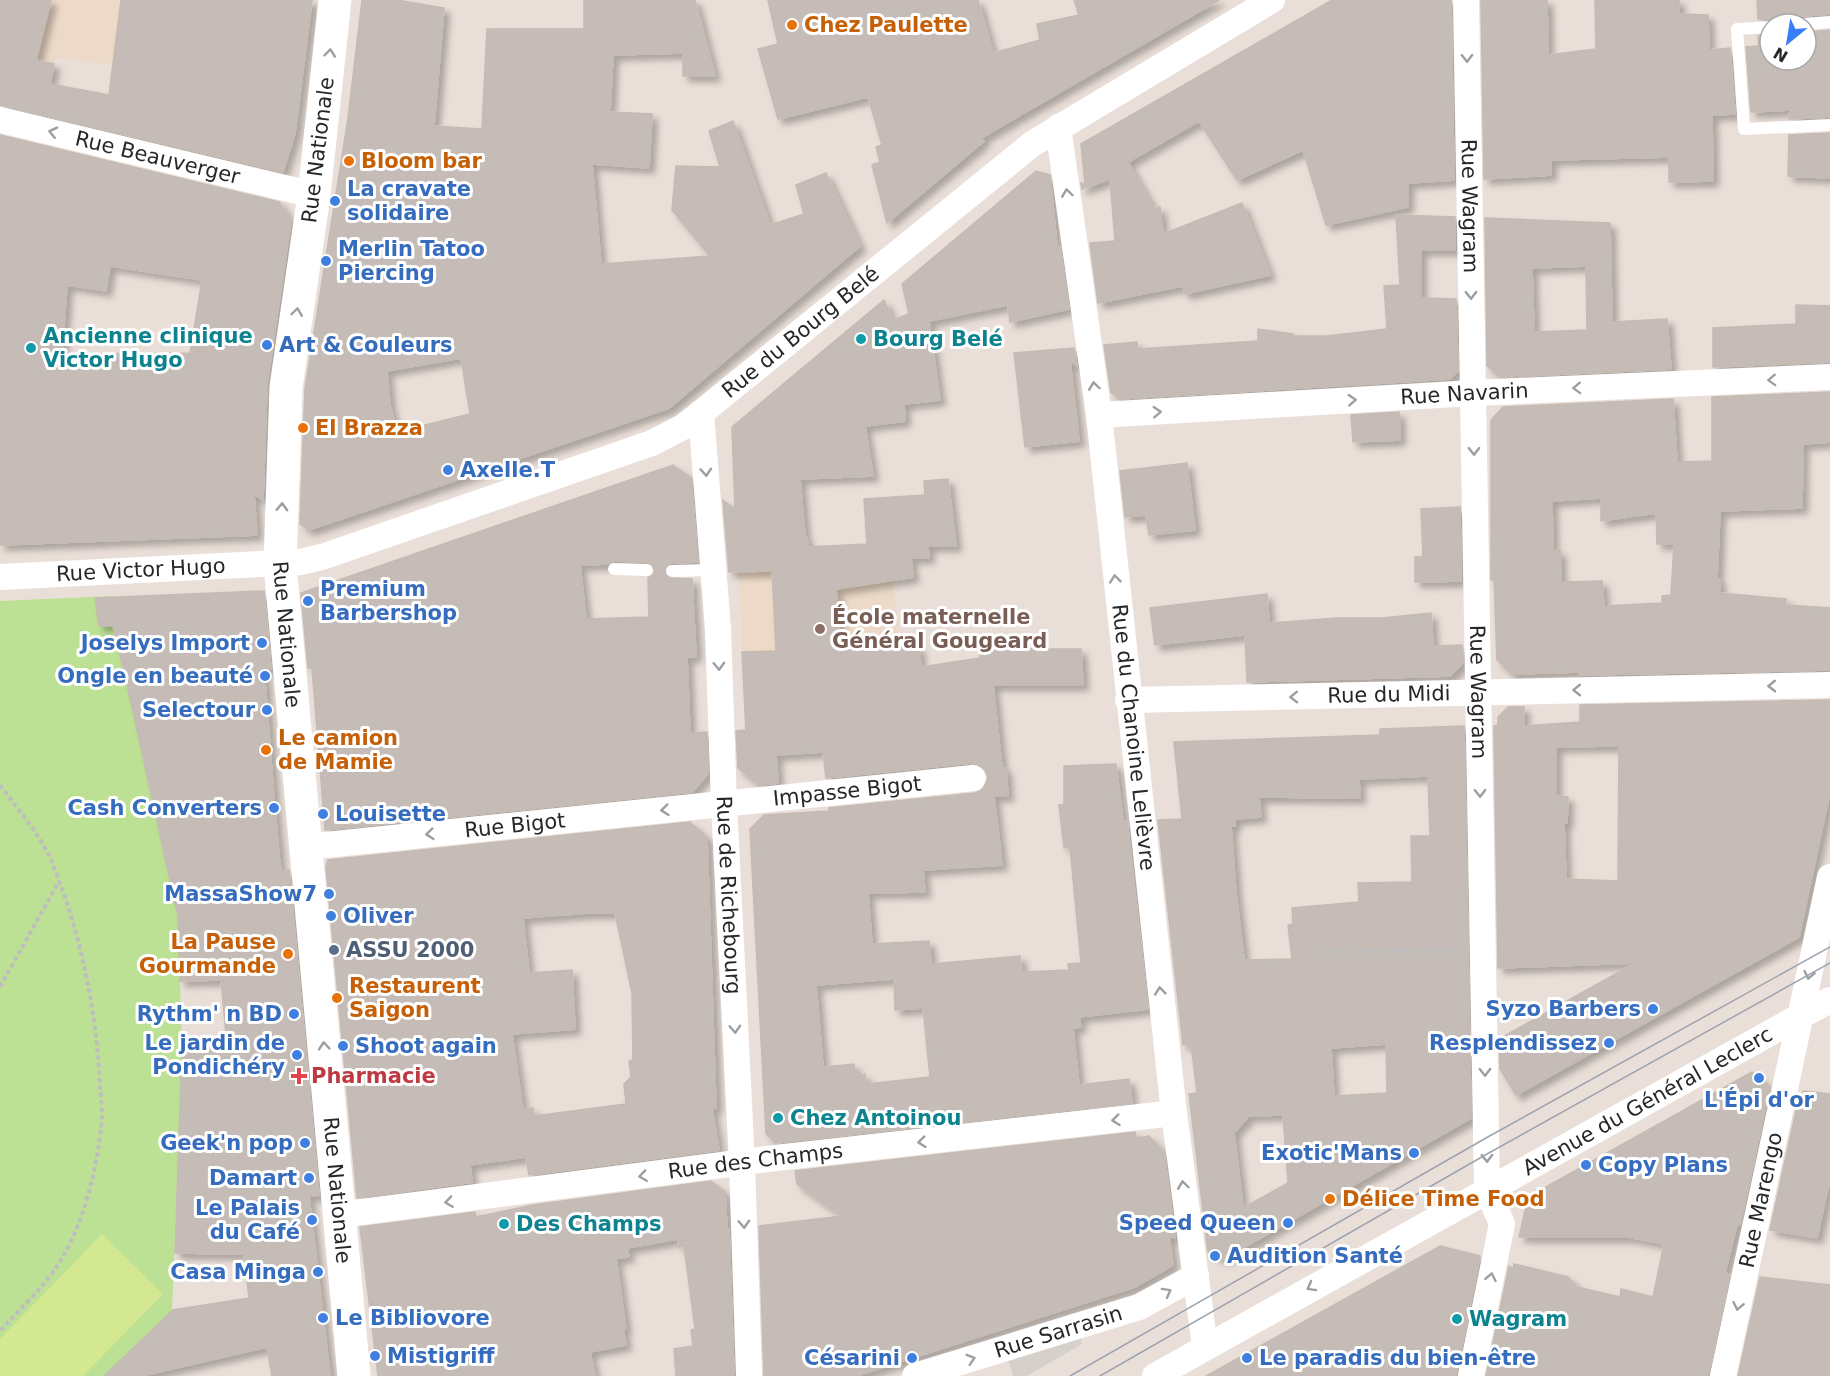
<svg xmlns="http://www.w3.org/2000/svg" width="1830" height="1376" font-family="'DejaVu Sans',sans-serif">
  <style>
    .education { fill: #ecd9c7 }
    .green { fill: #bce194 }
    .pitch { fill: #d3e890 }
    .plaza { fill: #d6d0cb }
    .building { fill: #c5bcb8; stroke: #c5bbb2; stroke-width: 1.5; fill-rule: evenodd; filter: url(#shadow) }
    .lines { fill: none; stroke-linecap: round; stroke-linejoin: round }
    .path { stroke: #bebebe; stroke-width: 4; stroke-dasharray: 4.5 3; stroke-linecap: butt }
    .lane { stroke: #fff; stroke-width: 12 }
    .street { stroke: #fff; stroke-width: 26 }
    .secondary { stroke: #fff; stroke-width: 33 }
    .tram { stroke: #9ba3b1; stroke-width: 1.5 }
    .oneway { stroke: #9e9e9e }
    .food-dot { fill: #e8710a; stroke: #fff; stroke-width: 2 }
    .shop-dot { fill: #3f7fe0; stroke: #fff; stroke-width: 2 }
    .culture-dot { fill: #0f9aa8; stroke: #fff; stroke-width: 2 }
    .education-dot { fill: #8d6e63; stroke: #fff; stroke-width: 2 }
    .service-dot { fill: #5c6f8a; stroke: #fff; stroke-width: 2 }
    .health-dot { fill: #e0444e; stroke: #fff; stroke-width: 2 }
    .labels { text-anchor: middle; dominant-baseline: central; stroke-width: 6; stroke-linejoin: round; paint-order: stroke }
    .food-label { font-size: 21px; font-weight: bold; fill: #c56008; stroke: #fff; text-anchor: start }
    .street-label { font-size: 21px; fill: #272727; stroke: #fff }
    .shop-label { font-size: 21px; font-weight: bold; fill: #366cbe; stroke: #fff; text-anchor: end }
    .culture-label { font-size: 21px; font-weight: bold; fill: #0d838f; stroke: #fff; text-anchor: start }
    .education-label { font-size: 21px; font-weight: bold; fill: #785e54; stroke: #fff; text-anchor: start }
    .service-label { font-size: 21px; font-weight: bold; fill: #4e5e75; stroke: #fff; text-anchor: start }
    .health-label { font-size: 21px; font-weight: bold; fill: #be3a42; stroke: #fff; text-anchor: start }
  </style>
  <defs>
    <filter id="shadow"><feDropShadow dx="5.5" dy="5.5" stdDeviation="3" flood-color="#0004"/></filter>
  </defs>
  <rect width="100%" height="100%" fill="#eadfd8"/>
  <g class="education">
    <polygon points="0,0 121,0 113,65 55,58 54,64 0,51"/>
    <polygon points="889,542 900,647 744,689 738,552"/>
  </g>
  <polygon class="green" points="113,596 126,680 178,916 182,1049 172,1311 104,1376 0,1376 0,601"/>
  <polygon class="pitch" points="102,1234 163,1294 83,1376 0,1376 0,1339"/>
  <polygon class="plaza" points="1080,1336 1082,1344 1027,1376 1013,1376 1008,1359"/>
  <g class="building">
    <polygon points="0,0 51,0 36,60 54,64 50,84 109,95 121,0 312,0 295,133 283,172 0,105"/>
    <path d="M362,0h35l47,8 -10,118 48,3 5,-100h97v-29h111l20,76h-32v-23l-70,2 -3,57 42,2 -3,54 -57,-4 9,100 109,-8 -38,-46 4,-44 44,1 -11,-36 24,-10 37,104 34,-11 -8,-29 30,-12 34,73 -191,162 -360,122 -9,-6 5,-135 43,-271zM461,358l9,56 -73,18 -7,-27 -3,-34z"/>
    <polygon points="768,0 978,0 993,53 1040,40 1037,24 1079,15 1074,0 1219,0 981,138 984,141 887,223 872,165 880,162 876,147 882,145 868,97 778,119 758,49 778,44"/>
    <polygon points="1332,0 1451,0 1454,180 1408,183 1408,207 1326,225 1303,150 1237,180 1199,121 1128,162 1154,209 1160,207 1163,234 1242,203 1270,275 1185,294 1182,286 1098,303 1090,243 1115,241 1110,179 1082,189 1081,183 1085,184 1081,144"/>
    <polygon points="1481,0 1547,0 1548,55 1596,49 1595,0 1679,0 1679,14 1708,15 1709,50 1730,48 1735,114 1712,115 1713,181 1669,182 1669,157 1551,160 1551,175 1484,179"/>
    <polygon points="1830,0 1830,14 1803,16 1796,24 1777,24 1773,19 1758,19 1757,1"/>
    <polygon points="1830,30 1830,117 1789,119 1790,110 1751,112 1746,47 1759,46 1758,36 1770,35 1770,60 1806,60 1806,32"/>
    <polygon points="1830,133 1830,178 1788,176 1789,135"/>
    <path d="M0,135l279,67 12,19 -24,163 -4,116 -9,-6 3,41 -257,10zM110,266l92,14 -12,73 -128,1 5,-69 39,6z"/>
    <path d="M1036,171l14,4 7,72h3l9,62 -59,13 -2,-17 -79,16 11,79 -36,4 1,17 -40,5 8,50 -73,3 5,58h2l1,10 59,-3 -3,-45 61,-4 -1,-14 24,-2 8,67h-28l1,12h-18l2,19 -77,12 5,61 78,-4 2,21 59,-9v-9h101l2,36h-90l9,83h4l2,28h-14l8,69 -79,5 2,22 -57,1 4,51 57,-3 2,23 89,-8 2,16 47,-2 -1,-6 13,-1 -11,-116 -6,1 -5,-43h5v-39l52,-2 7,57h4l21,188 -69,8 2,10 -8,1 6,57 50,-6 3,24 -356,40 -10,-9 -16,-305 14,-14 65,-4v-3l146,-15 7,-3 6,-13 -3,-8 -14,-6 -145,15 -3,-26 -47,3 2,28 -19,2 -21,-17 -2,-37 10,-1 -4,-78 34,-1 -4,-80 -43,1 -6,-72 12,9 -3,-82 152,-127 9,20 16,-6 -7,-30zM894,979l1,31 28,-2 7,69 -63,7 -2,-10 -9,2 -2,-12 -31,3 -7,-82z"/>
    <polygon points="1396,215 1455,217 1455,250 1421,250 1421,298 1456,299 1458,371 1450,379 1119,399 1111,392 1104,345 1137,342 1138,349 1258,341 1258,329 1293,334 1293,336 1327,336 1387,329 1384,286 1400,285"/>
    <path d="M1485,218l125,5 2,99 55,-3 4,50 -171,8 -13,-11zM1586,266l1,64 -53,2 -2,-64z"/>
    <polygon points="1796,305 1830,306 1830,362 1713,367 1713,328 1796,324"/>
    <polygon points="1074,348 1077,366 1070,360 1079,441 1025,447 1014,353"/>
    <path d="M1830,392v50l-27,2 -1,64 -82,3 -3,69 3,-1v14l66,6 -1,6 45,3v62l-251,5v-3l-67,2 -15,-14 -3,-80h-3v-160l12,-13 170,-8 4,63 35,-1v-64zM1601,498v23l55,-8 1,31h17l-3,51 -9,1v7l-58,3 -2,-25 -41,1 -1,-32 -7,1 -1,-50z"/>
    <polygon points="1399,412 1400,440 1353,442 1351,415"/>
    <polygon points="1187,463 1195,530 1149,535 1146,515 1125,517 1120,471"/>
    <path d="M673,465l18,13 7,84 -27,1 -7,8 5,7 23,1 4,78h-9l3,76 17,-1 1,42 -16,18 -367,38 -13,-162h-4l-7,-75zM614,561l33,1 7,4v8l-6,4 1,39 -63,2 -6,-54 28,-1z"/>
    <polygon points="1460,507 1461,581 1415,582 1415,557 1423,557 1421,509"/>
    <polygon points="264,591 271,669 264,669 274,799 280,866 282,871 289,870 319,1195 309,1196 330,1376 272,1376 267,1347 141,1376 104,1376 173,1310 249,1298 244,1254 175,1253 182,1049 212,1049 211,1037 226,1035 221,980 180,981 178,916 126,680 113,626 99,626 95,598"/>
    <polygon points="1267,594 1269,623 1338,618 1382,618 1431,613 1433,646 1462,645 1463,663 1450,676 1247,682 1245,635 1155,645 1150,608"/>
    <path d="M1830,700v92l-31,145 -283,158 -16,-26 -1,-30 136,-76 -137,5 -4,-242 4,-1v-8l10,-10h16v19l56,-4v-17zM1611,746h8l-1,135 -52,-2 -2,-56h3l1,-26 -12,-1v-49z"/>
    <path d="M1464,726l7,392 -247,141 -16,-7 -19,-158 8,-1 -6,-49 -8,1 -25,-225 24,-1 -8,-77 206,-7v-6zM1428,776l2,60h-19l1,46 -54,1 1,19 -67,6 1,16 -5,1 4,34 -48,1 -8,-67 -5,-67h4v-7l26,-2 -2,-20 101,1 -1,-19zM1386,1044l1,49 -53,3 -3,-48zM1283,1115l5,68 -45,25 -9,-75 15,-17z"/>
    <path d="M690,822l17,15 9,271 -4,1 7,41 -190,25 -3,-18 -56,8 2,17 -115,16 -31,-331 2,-7zM588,913h27l17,80 1,67 -4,1 2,16 -7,7 2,20 -92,12 -1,-8 -10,2 -11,-76 63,-5 -3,-59 -43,3 -6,-55z"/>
    <polygon points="1752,1072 1770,1086 1740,1225 1737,1224 1725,1273 1730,1274 1708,1376 1486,1376 1509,1266 1513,1269 1514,1264 1568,1277 1577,1287 1620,1297 1621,1289 1653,1297 1664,1244 1628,1237 1519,1237 1528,1197"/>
    <polygon points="1803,1091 1830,1094 1830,1179 1817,1238 1770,1230 1797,1106 1799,1108"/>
    <polygon points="1135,1132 1136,1138 1149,1136 1164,1152 1175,1238 1169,1236 1173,1265 1135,1287 856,1376 764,1376 759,1226 842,1216 797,1184 795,1171"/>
    <polygon points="711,1181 725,1192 727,1229 729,1229 734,1376 676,1376 674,1349 693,1346 691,1330 695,1329 684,1246 679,1247 678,1239 627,1248 629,1257 616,1258 626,1329 623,1329 626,1345 590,1352 595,1376 378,1376 360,1227 475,1212 476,1217 533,1205"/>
    <polygon points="1440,1246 1480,1256 1456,1376 1206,1376"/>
    <polygon points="1760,1277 1830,1285 1830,1376 1738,1376"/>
  </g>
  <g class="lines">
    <g class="path">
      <path d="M0,785c18,25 42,51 53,80 28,69 44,148 47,222 1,13 3,28 1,41 -5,45 -18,99 -44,138 -15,23 -38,44 -57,65"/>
      <polyline points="1321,952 1455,950"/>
      <polyline points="0,987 58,883"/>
    </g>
    <g class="lane">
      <polyline points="1804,24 1830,22"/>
      <polyline points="1770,27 1737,29 1744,129 1830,125"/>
      <polyline points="614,569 647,570"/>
      <polyline points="672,571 713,570"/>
    </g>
    <g class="street">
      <path id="s1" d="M1466,0l21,1189 15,35 -31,152"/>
      <path id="s2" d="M0,120l314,75"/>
      <path id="s3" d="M1058,127l41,288 75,698 31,234"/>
      <path id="s4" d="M701,413l17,216 6,175 18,359 7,213"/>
      <path id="s5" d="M1099,415l374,-22 357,-16"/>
      <path id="s6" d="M0,577l300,-15 22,-5 330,-114 31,-16 18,-14 331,-269 240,-144"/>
      <path id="s7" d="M1128,700l702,-15"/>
      <path id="s8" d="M306,847l667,-69"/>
      <polyline points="1802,1008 1830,877"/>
      <polyline points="1808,1012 1830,1000"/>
      <path id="s9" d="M339,1215l428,-56 407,-46"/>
      <path id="s10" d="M915,1376l224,-69 57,-31"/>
      <path id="s11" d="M1155,1376l640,-357"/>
      <path id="s12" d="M1723,1376l76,-353"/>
    </g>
    <path class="secondary" id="s13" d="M335,0l-21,195 -28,192 -6,178 74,811"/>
    <g class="tram">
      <polyline points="1070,1376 1486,1138 1830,947"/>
      <polyline points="1100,1376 1487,1154 1830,963"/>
    </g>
  </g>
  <defs><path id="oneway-chevron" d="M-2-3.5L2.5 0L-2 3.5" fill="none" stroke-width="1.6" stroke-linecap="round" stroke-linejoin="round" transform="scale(1.5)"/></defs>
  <g class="oneway">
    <use href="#oneway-chevron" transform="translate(330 53) rotate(-84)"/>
    <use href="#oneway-chevron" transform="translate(1467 58) rotate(89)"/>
    <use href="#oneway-chevron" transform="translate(53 132) rotate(-167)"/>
    <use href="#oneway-chevron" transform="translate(1067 193) rotate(-98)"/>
    <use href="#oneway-chevron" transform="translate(1471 295) rotate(89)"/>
    <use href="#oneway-chevron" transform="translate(297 312) rotate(-82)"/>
    <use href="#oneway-chevron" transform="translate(1772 380) rotate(178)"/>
    <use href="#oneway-chevron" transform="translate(1094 386) rotate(-98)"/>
    <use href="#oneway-chevron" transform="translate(1577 388) rotate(178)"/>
    <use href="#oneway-chevron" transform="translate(1352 400) rotate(-3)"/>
    <use href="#oneway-chevron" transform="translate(1157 412) rotate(-3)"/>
    <use href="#oneway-chevron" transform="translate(1474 451) rotate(89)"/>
    <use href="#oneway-chevron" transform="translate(706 472) rotate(86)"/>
    <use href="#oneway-chevron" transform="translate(282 507) rotate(-88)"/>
    <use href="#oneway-chevron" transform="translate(1115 579) rotate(-96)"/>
    <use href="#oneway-chevron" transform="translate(719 666) rotate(88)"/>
    <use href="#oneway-chevron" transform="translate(1772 686) rotate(179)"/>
    <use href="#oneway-chevron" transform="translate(1577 690) rotate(179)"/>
    <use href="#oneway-chevron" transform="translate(1294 697) rotate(179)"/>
    <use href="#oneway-chevron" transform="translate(1480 793) rotate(89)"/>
    <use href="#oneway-chevron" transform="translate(665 810) rotate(174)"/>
    <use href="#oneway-chevron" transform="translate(430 834) rotate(174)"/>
    <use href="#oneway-chevron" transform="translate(1809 975) rotate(102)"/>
    <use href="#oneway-chevron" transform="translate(1160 991) rotate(-96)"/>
    <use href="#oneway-chevron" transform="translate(735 1029) rotate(87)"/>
    <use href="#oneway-chevron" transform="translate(324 1046) rotate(-95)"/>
    <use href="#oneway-chevron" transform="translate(1485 1072) rotate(89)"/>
    <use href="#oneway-chevron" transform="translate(1116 1120) rotate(174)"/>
    <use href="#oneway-chevron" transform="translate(922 1142) rotate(174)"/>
    <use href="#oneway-chevron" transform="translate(1487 1158) rotate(89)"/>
    <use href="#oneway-chevron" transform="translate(643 1176) rotate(172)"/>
    <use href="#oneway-chevron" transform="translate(1183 1185) rotate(-98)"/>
    <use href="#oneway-chevron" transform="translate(449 1202) rotate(172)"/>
    <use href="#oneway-chevron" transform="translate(744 1224) rotate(88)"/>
    <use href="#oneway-chevron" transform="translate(1491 1277) rotate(-79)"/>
    <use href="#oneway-chevron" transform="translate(1311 1287) rotate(151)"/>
    <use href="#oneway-chevron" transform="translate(1167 1292) rotate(-29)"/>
    <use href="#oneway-chevron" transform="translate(1738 1306) rotate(102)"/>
    <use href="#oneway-chevron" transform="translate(971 1359) rotate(-17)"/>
  </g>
  <g class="food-dot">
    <circle cx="792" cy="25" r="6"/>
    <circle cx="349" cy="161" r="6"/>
    <circle cx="303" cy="428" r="6"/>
    <circle cx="266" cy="750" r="6"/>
    <circle cx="288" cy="954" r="6"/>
    <circle cx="337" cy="998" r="6"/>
    <circle cx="1330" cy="1199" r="6"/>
  </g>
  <g class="shop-dot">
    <circle cx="335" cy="201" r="6"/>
    <circle cx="326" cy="261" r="6"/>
    <circle cx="267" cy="345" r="6"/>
    <circle cx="448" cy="470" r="6"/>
    <circle cx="308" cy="601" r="6"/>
    <circle cx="262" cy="643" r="6"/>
    <circle cx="265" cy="676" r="6"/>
    <circle cx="267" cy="710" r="6"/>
    <circle cx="274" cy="808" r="6"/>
    <circle cx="323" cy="814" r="6"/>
    <circle cx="329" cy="894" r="6"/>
    <circle cx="331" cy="916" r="6"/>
    <circle cx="1653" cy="1009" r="6"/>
    <circle cx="294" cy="1014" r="6"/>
    <circle cx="1609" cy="1043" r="6"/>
    <circle cx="343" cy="1046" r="6"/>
    <circle cx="297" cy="1055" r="6"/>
    <circle cx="1759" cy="1078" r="6"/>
    <circle cx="305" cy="1143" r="6"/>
    <circle cx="1414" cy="1153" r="6"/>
    <circle cx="1586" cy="1165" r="6"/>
    <circle cx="309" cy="1178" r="6"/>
    <circle cx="312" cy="1220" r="6"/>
    <circle cx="1288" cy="1223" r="6"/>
    <circle cx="1215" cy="1256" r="6"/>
    <circle cx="318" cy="1272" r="6"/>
    <circle cx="323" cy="1318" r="6"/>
    <circle cx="375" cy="1356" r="6"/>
    <circle cx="912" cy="1358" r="6"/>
    <circle cx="1247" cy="1358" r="6"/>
  </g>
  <g class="culture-dot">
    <circle cx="861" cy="339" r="6"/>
    <circle cx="31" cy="348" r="6"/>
    <circle cx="778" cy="1118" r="6"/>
    <circle cx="504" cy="1224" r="6"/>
    <circle cx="1457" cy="1319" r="6"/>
  </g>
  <circle class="education-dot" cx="820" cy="629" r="6"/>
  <circle class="service-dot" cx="334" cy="950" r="6"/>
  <path class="health-dot" d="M296 1067h6v6h6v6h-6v6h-6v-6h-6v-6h6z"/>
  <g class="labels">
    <g class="food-label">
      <text x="804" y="25">Chez Paulette</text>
      <text x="361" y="161">Bloom bar</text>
      <text x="315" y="428">El Brazza</text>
      <text x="278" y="738">Le camion<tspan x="278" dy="24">de Mamie</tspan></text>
      <text x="276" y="942" text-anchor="end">La Pause<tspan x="276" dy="24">Gourmande</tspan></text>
      <text x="349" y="986">Restaurent<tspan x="349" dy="24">Saigon</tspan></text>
      <text x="1342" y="1199">Délice Time Food</text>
    </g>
    <g class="street-label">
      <text transform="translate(318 150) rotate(-83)">Rue Nationale</text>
      <text stroke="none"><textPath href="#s2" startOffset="162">Rue Beauverger</textPath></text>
      <text stroke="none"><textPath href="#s1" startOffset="206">Rue Wagram</textPath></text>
      <text stroke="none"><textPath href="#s6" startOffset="858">Rue du Bourg Belé</textPath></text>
      <text stroke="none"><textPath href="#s5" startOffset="366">Rue Navarin</textPath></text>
      <text stroke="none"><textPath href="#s6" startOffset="141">Rue Victor Hugo</textPath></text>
      <text stroke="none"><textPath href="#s13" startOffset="638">Rue Nationale</textPath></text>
      <text stroke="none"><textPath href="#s1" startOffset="692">Rue Wagram</textPath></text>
      <text stroke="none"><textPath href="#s7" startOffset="261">Rue du Midi</textPath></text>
      <text stroke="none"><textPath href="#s3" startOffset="615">Rue du Chanoine Lelièvre</textPath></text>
      <text stroke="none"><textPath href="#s8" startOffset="544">Impasse Bigot</textPath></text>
      <text stroke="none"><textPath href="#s8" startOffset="210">Rue Bigot</textPath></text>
      <text stroke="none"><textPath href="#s4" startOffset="483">Rue de Richebourg</textPath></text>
      <text stroke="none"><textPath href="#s11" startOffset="564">Avenue du Général Leclerc</textPath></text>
      <text stroke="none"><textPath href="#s9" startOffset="420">Rue des Champs</textPath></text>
      <text stroke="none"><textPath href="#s13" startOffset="1196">Rue Nationale</textPath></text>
      <text stroke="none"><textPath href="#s12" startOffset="180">Rue Marengo</textPath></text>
      <text stroke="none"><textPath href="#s10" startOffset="150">Rue Sarrasin</textPath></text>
    </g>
    <g class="shop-label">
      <text x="347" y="189" text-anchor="start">La cravate<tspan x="347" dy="24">solidaire</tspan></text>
      <text x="338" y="249" text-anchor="start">Merlin Tatoo<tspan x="338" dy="24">Piercing</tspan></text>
      <text x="279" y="345" text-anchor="start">Art &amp; Couleurs</text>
      <text x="460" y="470" text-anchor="start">Axelle.T</text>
      <text x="320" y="589" text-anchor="start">Premium<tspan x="320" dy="24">Barbershop</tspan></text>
      <text x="250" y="643">Joselys Import</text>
      <text x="253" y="676">Ongle en beauté</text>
      <text x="255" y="710">Selectour</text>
      <text x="262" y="808">Cash Converters</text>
      <text x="335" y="814" text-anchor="start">Louisette</text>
      <text x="317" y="894">MassaShow7</text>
      <text x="343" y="916" text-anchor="start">Oliver</text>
      <text x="1641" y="1009">Syzo Barbers</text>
      <text x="282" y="1014">Rythm' n BD</text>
      <text x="285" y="1043">Le jardin de<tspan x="285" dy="24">Pondichéry</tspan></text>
      <text x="1597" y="1043">Resplendissez</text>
      <text x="355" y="1046" text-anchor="start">Shoot again</text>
      <text x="1759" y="1100" text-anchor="middle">L'Épi d'or</text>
      <text x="293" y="1143">Geek'n pop</text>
      <text x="1402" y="1153">Exotic'Mans</text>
      <text x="1598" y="1165" text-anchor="start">Copy Plans</text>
      <text x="297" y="1178">Damart</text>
      <text x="300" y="1208">Le Palais<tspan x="300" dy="24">du Café</tspan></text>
      <text x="1276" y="1223">Speed Queen</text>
      <text x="1227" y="1256" text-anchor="start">Audition Santé</text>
      <text x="306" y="1272">Casa Minga</text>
      <text x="335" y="1318" text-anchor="start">Le Bibliovore</text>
      <text x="387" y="1356" text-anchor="start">Mistigriff</text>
      <text x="900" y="1358">Césarini</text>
      <text x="1259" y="1358" text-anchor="start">Le paradis du bien-être</text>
    </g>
    <g class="culture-label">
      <text x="43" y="336">Ancienne clinique<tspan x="43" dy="24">Victor Hugo</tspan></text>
      <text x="873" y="339">Bourg Belé</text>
      <text x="790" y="1118">Chez Antoinou</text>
      <text x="516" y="1224">Des Champs</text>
      <text x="1469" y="1319">Wagram</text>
    </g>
    <g class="education-label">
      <text x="832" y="617">École maternelle<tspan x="832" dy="24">Général Gougeard</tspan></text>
    </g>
    <g class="service-label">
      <text x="346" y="950">ASSU 2000</text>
    </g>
    <g class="health-label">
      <text x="311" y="1076">Pharmacie</text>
    </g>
  </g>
  <g transform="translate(1788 42) rotate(210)"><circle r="28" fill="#ffffff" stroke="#a9a9a9" stroke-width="1.5"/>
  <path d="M0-4.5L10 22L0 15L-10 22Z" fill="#387ff7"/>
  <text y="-9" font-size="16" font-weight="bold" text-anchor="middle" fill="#272727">N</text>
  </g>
</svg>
